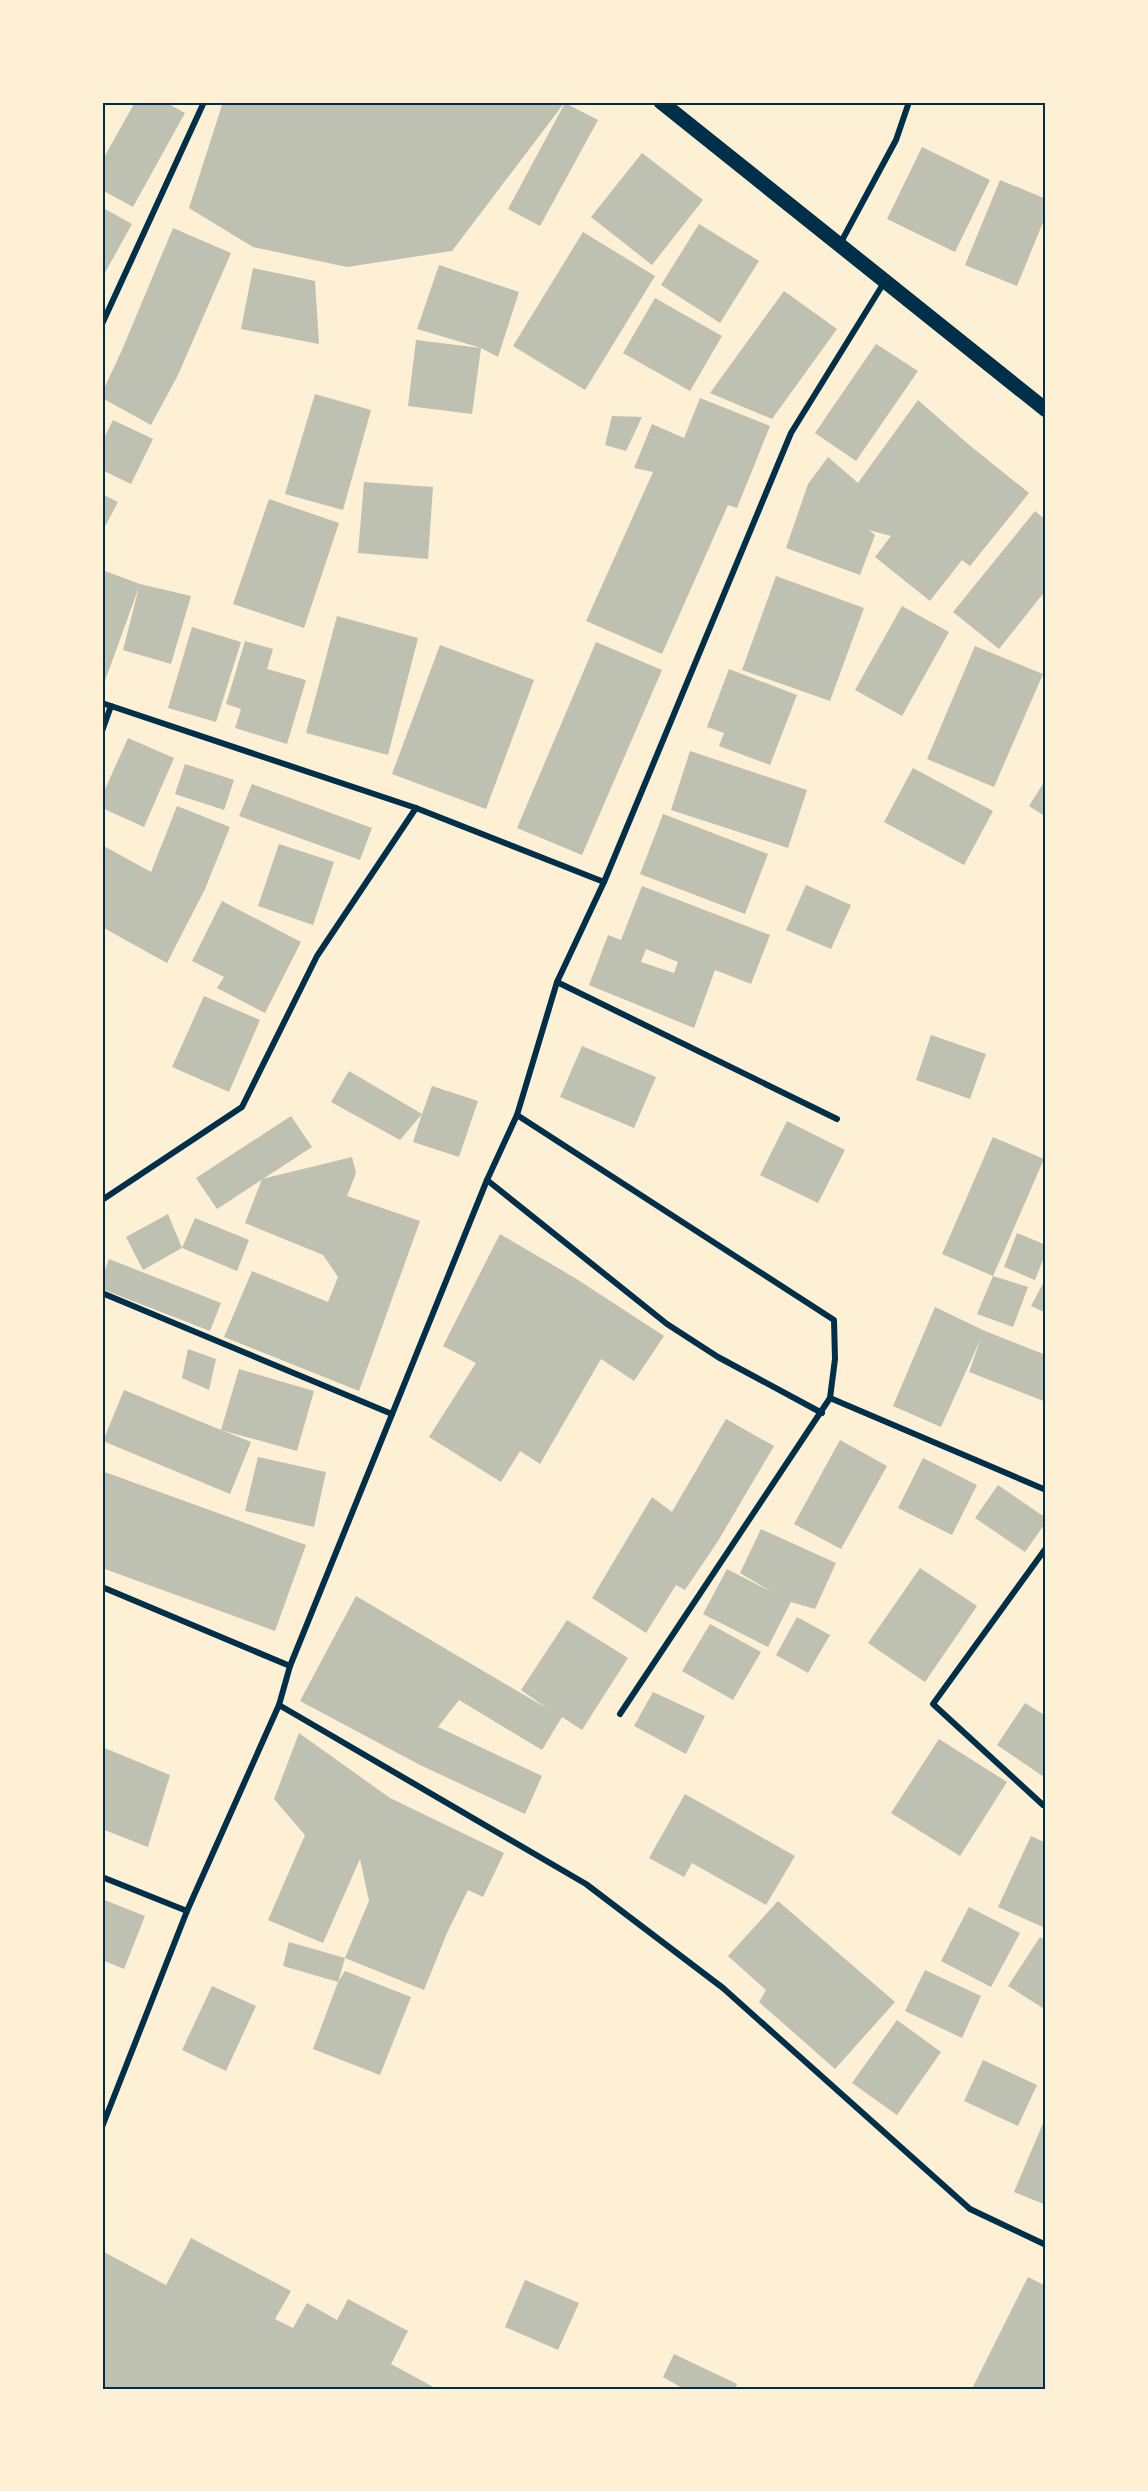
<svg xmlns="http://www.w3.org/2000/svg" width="1148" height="2491" font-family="'Noto Sans',sans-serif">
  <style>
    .building { fill: #bec0b2; fill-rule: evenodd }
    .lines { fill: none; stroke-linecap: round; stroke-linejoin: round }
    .minor { stroke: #003049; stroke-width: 6 }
    .primary { stroke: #003049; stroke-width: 15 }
    .neatline { fill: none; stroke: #003049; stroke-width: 2 }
  </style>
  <rect width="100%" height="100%" fill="#fdf0d5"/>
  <g class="building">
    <polygon points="135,102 165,102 185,113 133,207 102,190 102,161"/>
    <polygon points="223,102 565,102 452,251 347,267 253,247 189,208"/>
    <polygon points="565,103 598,120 540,226 508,209"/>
    <polygon points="922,147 990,180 955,252 887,219"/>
    <polygon points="642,153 703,200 652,265 591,217"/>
    <polygon points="1000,180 1046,199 1046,215 1017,286 965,265"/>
    <polygon points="105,209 132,224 102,278 102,214"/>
    <polygon points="699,224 759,261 720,323 661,285"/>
    <polygon points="173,228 231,253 178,375 151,425 102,398 102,393 122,350"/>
    <polygon points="583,232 655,276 585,390 513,346"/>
    <polygon points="439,265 519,292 498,357 481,348 472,414 408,406 416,340 481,348 417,329"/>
    <polygon points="253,268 315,281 319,344 241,329"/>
    <polygon points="784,291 837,329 772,419 710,393"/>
    <polygon points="655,298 722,336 690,391 623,353"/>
    <polygon points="876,344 918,371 856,461 815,433"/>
    <polygon points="315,394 371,410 343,510 285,494"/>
    <polygon points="700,398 770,426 737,508 728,505 662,654 586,621 653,472 634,468 652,424 684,438"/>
    <polygon points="918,400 968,444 1029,493 970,566 962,560 930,601 875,557 891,536 869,530 875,535 860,575 786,548 808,484 828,457 858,483"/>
    <polygon points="612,416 642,417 626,451 605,445"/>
    <polygon points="113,420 153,439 131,484 102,470 102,442"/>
    <polygon points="364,482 433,487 428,559 358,553"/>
    <polygon points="102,494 118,502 102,532"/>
    <polygon points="269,499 339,523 304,628 233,604"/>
    <polygon points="1035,511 1046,520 1046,590 999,649 953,612"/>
    <polygon points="102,570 140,584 191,596 171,664 123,650 139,587 102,689"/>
    <polygon points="776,576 864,608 830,701 742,670"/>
    <polygon points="902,606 949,632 902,716 855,690"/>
    <polygon points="337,616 418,638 388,755 306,733"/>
    <polygon points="192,627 241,642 216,722 168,708"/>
    <polygon points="245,641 273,649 267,669 306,680 287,744 235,728 241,709 226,704"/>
    <polygon points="596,642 662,670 582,855 517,828"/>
    <polygon points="440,645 534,680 486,809 392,774"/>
    <polygon points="975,646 1043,674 994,787 927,759"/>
    <polygon points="729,669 797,695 770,765 719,746 724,733 707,727"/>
    <polygon points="128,738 174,758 144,827 102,808 102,796"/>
    <polygon points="690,751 807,790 788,848 671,810"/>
    <polygon points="185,764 234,780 224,810 175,794"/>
    <polygon points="913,768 993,811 964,865 884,822"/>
    <polygon points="1046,779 1046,817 1029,806"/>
    <polygon points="252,784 372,828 360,860 239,816"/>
    <polygon points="177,806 230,827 205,889 167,963 102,927 102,845 151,872"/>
    <polygon points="663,814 768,854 745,914 640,874"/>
    <polygon points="279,844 334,862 313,925 258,906"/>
    <polygon points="806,885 851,905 831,949 786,930"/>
    <path d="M642,886l128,49 -19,49 -36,-14 -21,58 -105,-43 19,-50 13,5zM646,949l32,13 -4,11 -33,-11z"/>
    <polygon points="222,901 301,942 265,1013 217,988 224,977 192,961"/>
    <polygon points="204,996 260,1020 229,1092 172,1067"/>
    <polygon points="931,1035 986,1054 970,1099 916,1080"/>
    <polygon points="582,1046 656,1077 634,1128 560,1097"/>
    <polygon points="349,1071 422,1114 432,1086 478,1101 459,1157 413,1142 422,1114 400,1140 331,1102"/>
    <polygon points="291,1116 312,1147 217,1209 196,1178"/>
    <polygon points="787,1121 845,1150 818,1203 760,1175"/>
    <polygon points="993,1137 1044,1159 993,1276 942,1254"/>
    <polygon points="352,1157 356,1173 347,1196 420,1221 359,1391 224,1337 252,1271 328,1302 338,1277 323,1255 245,1223 262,1179"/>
    <polygon points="168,1214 182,1248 195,1218 249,1240 237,1271 182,1248 143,1270 126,1237"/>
    <polygon points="1017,1233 1046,1245 1046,1252 1035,1280 1004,1267"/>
    <polygon points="500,1234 575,1278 664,1336 634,1381 601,1359 540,1464 520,1451 501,1482 429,1437 476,1363 443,1346"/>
    <polygon points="109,1259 221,1303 210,1331 102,1289 102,1278"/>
    <polygon points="993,1276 1028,1287 1013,1327 977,1314"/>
    <polygon points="1046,1278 1046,1313 1031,1306"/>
    <polygon points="935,1307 985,1331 1046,1355 1046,1402 969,1372 981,1338 941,1427 893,1406"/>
    <polygon points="188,1349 216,1359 209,1390 182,1378"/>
    <polygon points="239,1369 314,1391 297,1451 221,1430 251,1442 230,1494 103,1441 124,1390 221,1430"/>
    <polygon points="726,1419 774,1446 718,1541 685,1590 676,1585 646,1633 592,1598 652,1497 672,1512"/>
    <polygon points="840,1440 887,1466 841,1549 794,1524"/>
    <polygon points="258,1457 326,1472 314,1527 245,1511"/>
    <polygon points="923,1458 977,1485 952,1535 898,1508"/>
    <polygon points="102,1471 306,1545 275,1631 102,1568"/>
    <polygon points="998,1485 1046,1518 1046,1522 1025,1552 975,1518"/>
    <polygon points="761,1529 836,1563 815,1609 791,1602 768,1647 703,1614 727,1569 772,1592 740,1573"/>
    <polygon points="920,1568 977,1606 925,1682 868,1643"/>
    <polygon points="356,1596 548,1709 521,1690 567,1620 628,1658 582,1730 562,1717 542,1750 459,1700 438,1727 542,1776 525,1814 420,1765 300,1701"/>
    <polygon points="797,1617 830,1635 808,1673 776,1655"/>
    <polygon points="710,1624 761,1652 733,1700 682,1671"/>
    <polygon points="653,1692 705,1716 686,1754 634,1726"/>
    <polygon points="1025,1703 1046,1716 1044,1777 997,1745"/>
    <polygon points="299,1733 390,1798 504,1853 483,1897 468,1890 447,1933 424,1990 345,1958 369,1901 360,1859 323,1943 268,1920 305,1835 274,1799"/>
    <polygon points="939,1739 1007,1782 960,1856 891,1813"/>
    <polygon points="102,1747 170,1775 148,1847 102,1829"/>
    <polygon points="685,1794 795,1856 766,1905 692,1863 684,1877 649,1858"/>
    <polygon points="1031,1836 1046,1843 1046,1921 1043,1927 998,1907"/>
    <polygon points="102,1899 145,1916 124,1969 102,1960"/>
    <polygon points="778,1901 895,2002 835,2069 759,2002 766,1990 728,1956"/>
    <polygon points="969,1907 1020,1933 991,1987 941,1961"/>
    <polygon points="1040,1937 1046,1941 1046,2010 1008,1986"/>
    <polygon points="289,1942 345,1958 338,1982 345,1971 411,1997 380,2075 313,2049 338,1982 283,1966"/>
    <polygon points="925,1970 981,1996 962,2038 905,2011"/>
    <polygon points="212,1986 256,2006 226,2071 182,2050"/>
    <polygon points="897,2020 941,2052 897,2115 852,2083"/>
    <polygon points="983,2060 1037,2085 1018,2126 964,2101"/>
    <polygon points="1046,2116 1046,2205 1014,2192"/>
    <polygon points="191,2238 291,2291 275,2319 293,2328 307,2303 337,2320 348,2299 408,2331 391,2364 437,2389 102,2389 102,2251 166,2285"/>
    <polygon points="1028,2277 1046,2286 1046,2389 972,2389"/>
    <polygon points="525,2280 579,2303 558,2350 505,2327"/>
    <polygon points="674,2354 737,2384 735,2389 684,2389 663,2377"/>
  </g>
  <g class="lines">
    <g class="minor">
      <polyline points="840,244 896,140 909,102"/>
      <polyline points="102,324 204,102"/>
      <polyline points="102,703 416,808 604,882"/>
      <polyline points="102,731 111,706"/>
      <polyline points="557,982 837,1119"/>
      <polyline points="517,1115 834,1320 835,1359 830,1398 1046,1490"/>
      <polyline points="487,1180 667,1324 718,1357 822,1413"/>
      <polyline points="102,1200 242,1107 317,956 416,808"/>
      <polyline points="102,1293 392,1414"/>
      <polyline points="102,1587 290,1666"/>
      <polyline points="279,1705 586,1884 723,1988 970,2209 1046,2245"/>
      <polyline points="620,1714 830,1398"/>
      <polyline points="1043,1805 933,1704 1046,1548"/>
      <polyline points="102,1877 187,1911"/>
      <polyline points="102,2127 187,1911 279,1705 290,1666 487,1180 517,1115 557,982 604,882 791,433 885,281"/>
    </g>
    <polyline class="primary" points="661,102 1046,410"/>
  </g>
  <rect width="1148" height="2491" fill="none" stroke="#fdf0d5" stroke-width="207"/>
  <rect x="104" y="104" width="940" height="2284" class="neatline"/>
</svg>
